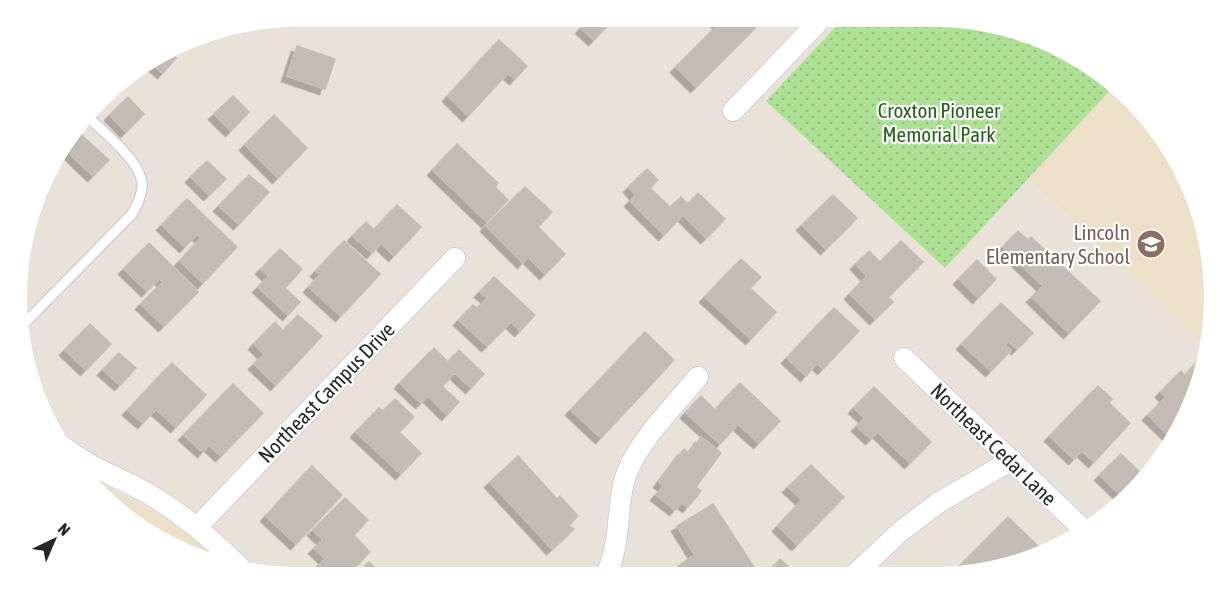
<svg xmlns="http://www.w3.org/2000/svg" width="1231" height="594" font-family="'Asap Condensed',sans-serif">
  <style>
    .education { fill: #ece0c8 }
    .grass { fill: url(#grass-dots) }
    .building { fill: #c2bcb5; stroke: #c5beb3; stroke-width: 1.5; filter: url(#shadow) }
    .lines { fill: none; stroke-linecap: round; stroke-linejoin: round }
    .lane-casing { stroke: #ced1e0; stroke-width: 12 }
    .street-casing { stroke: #ced1e0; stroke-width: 22 }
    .lane { stroke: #fff; stroke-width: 9 }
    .street { stroke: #fff; stroke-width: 20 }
    .labels { text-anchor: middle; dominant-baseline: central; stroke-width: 4.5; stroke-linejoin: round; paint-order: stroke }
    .park-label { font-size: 21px; fill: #28611a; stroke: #fff }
    .education-label { font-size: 21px; fill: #785e54; stroke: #fff; text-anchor: end }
    .street-label { font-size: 21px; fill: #272727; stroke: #fff }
  </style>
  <defs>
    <pattern id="grass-dots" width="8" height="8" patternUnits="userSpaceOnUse" patternTransform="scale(1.5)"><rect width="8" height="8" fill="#aee095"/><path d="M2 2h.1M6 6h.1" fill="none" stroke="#96c080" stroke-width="1.8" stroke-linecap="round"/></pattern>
    <filter id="shadow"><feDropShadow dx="-5.5" dy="5.5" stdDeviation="0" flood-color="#0004"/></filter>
  </defs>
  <rect width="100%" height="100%" fill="#eae2d9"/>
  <g class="education">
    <polygon points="1114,86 1133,99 1193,190 1214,297 1205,346 1029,178"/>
    <polygon points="85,477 170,520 197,541 219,562 189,556 99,496"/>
  </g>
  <polygon class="grass" points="845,17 934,17 1042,38 1114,86 945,268 766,101"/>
  <g class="building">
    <polygon points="592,17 607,17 612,21 594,40 581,28"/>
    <polygon points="711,17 749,17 758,25 696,87 676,67 719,24"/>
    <polygon points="499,40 527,66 515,79 508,73 468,116 448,96"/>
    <polygon points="297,46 335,59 325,89 287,76"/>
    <polygon points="169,51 176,58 163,73 150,62"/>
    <polygon points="233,96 249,112 231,131 214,114"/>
    <polygon points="128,97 144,114 126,132 110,115"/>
    <polygon points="274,115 307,148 278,178 245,145"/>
    <polygon points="75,129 109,160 93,176 63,147 60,150 64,141"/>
    <polygon points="457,144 498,183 495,187 508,200 487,222 433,170"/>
    <polygon points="207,161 226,179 209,195 191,177"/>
    <polygon points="647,169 658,180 650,188 670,207 681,197 688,204 698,193 725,219 706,238 683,215 664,235 630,201 636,195 629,187"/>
    <polygon points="249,175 269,192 239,224 219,206"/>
    <polygon points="525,187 552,212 538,227 565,254 545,274 528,257 523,263 486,226"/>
    <polygon points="43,191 47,196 36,207"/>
    <polygon points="833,195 857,218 826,249 802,225"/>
    <polygon points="187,199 237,247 203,283 180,261 201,238 197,234 185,247 162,225"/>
    <polygon points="397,205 421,227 394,256 381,243 372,253 353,236 366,222 374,230"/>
    <polygon points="1018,231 1028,240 1031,237 1100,301 1069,333 1032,297 1043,286 1003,247"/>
    <polygon points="344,241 380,274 341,316 309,287 320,275 316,271"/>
    <polygon points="901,241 923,262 888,297 893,302 875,319 850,294 867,276 856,264 869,251 880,262"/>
    <polygon points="149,243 198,292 164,326 141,304 163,282 160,278 147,291 124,269"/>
    <polygon points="280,249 302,269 285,288 300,302 288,315 258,287 269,276 261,269"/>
    <polygon points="741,259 761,277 750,288 776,312 751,339 705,297"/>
    <polygon points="977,260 996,279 978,298 959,279"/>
    <polygon points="494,277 535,315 520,331 511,322 487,346 459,320 473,305 478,309 487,298 480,292"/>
    <polygon points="1001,303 1033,333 1017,349 1008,341 1005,345 1011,350 991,371 962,344"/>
    <polygon points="834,308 859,331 823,369 817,363 806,376 787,358"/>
    <polygon points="298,315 322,336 276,385 254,364 264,354 254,344 275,322 283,331"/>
    <polygon points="90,324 111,344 86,370 65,350"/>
    <polygon points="645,332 674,360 601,438 571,410"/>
    <polygon points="434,348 448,362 459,350 484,374 471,388 455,373 442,386 459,402 447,415 428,396 421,403 400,383"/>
    <polygon points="119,353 136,368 120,385 103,370"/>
    <polygon points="1202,357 1193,405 1173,439 1148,415 1166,397 1161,392 1181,371 1185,376"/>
    <polygon points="172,363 206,395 176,427 156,409 143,423 128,410"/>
    <polygon points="740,383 780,421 759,443 738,424 720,444 686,413 701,396 715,410"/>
    <polygon points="233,384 263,413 221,456 209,445 203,452 184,435"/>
    <polygon points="1098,386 1112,399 1109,403 1130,423 1094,462 1082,451 1074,459 1050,436"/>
    <polygon points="874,387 931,442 910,463 878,432 871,439 857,426 865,418 854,408"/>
    <polygon points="395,399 414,417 399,432 421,453 401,474 356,432 379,408 383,411"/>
    <polygon points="701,437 721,453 696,487 701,491 688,507 682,502 675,510 656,495 664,486 659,482 684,449 689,453"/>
    <polygon points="1121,454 1146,478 1125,499 1100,475"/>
    <polygon points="518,456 557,499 560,496 578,516 569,525 574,529 552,549 490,482"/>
    <polygon points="811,465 844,497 797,545 778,526 802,500 788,487"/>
    <polygon points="312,466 342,495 296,544 266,516"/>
    <polygon points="345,498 368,520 354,535 370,552 345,577 331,577 319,565 325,559 314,548 323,540 313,530"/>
    <polygon points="713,504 754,567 740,576 685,576 678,566 695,555 677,526"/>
    <polygon points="1008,517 1038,546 1023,561 1019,558 1013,564 971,575 951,575"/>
    <polygon points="780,559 798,576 765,576"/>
    <polygon points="369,562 384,577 354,577"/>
  </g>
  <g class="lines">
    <g class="lane-casing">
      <path id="lane" d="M19,329l113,-115c5,-8 9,-17 10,-27 2,-24 -39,-55 -55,-71"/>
    </g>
    <g class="street-casing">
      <g id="street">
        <polyline points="733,111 823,17"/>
        <polyline points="904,358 1085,531"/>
        <path d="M64,447c24,20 54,30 81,45 36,20 65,46 94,74"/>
        <polyline points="198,526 455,258"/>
        <polyline points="854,575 901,531 938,503 1012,460"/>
        <path d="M605,576c16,-29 11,-63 19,-94 9,-36 50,-76 74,-105"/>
      </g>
    </g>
    <use href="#lane" class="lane"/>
    <use href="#street" class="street"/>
  </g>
  <defs>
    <g id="school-disc" transform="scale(1.5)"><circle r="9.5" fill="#8d6e63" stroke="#fff"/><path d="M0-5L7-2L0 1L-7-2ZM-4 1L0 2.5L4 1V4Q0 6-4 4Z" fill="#fff"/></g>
  </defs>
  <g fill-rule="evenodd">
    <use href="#school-disc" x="1151" y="244"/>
  </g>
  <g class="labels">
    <g class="park-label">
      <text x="939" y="110">Croxton Pioneer<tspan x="939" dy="24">Memorial Park</tspan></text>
    </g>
    <g class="education-label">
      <text x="1130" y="232">Lincoln<tspan x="1130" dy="24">Elementary School</tspan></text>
    </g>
    <g class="street-label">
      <text transform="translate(326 392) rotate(-46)">Northeast Campus Drive</text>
      <text transform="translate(994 444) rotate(44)">Northeast Cedar Lane</text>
    </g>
  </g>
  <path d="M0 0H1231V594H0ZM297 27H934A270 270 0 0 1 1204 297V297A270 270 0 0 1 934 567H297A270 270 0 0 1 27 297V297A270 270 0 0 1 297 27Z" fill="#fff" fill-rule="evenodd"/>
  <g transform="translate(54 540) rotate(44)" stroke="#ffffff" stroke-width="4.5" paint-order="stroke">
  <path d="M0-4.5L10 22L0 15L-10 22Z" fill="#272727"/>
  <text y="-9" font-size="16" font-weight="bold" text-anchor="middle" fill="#272727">N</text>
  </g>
</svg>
